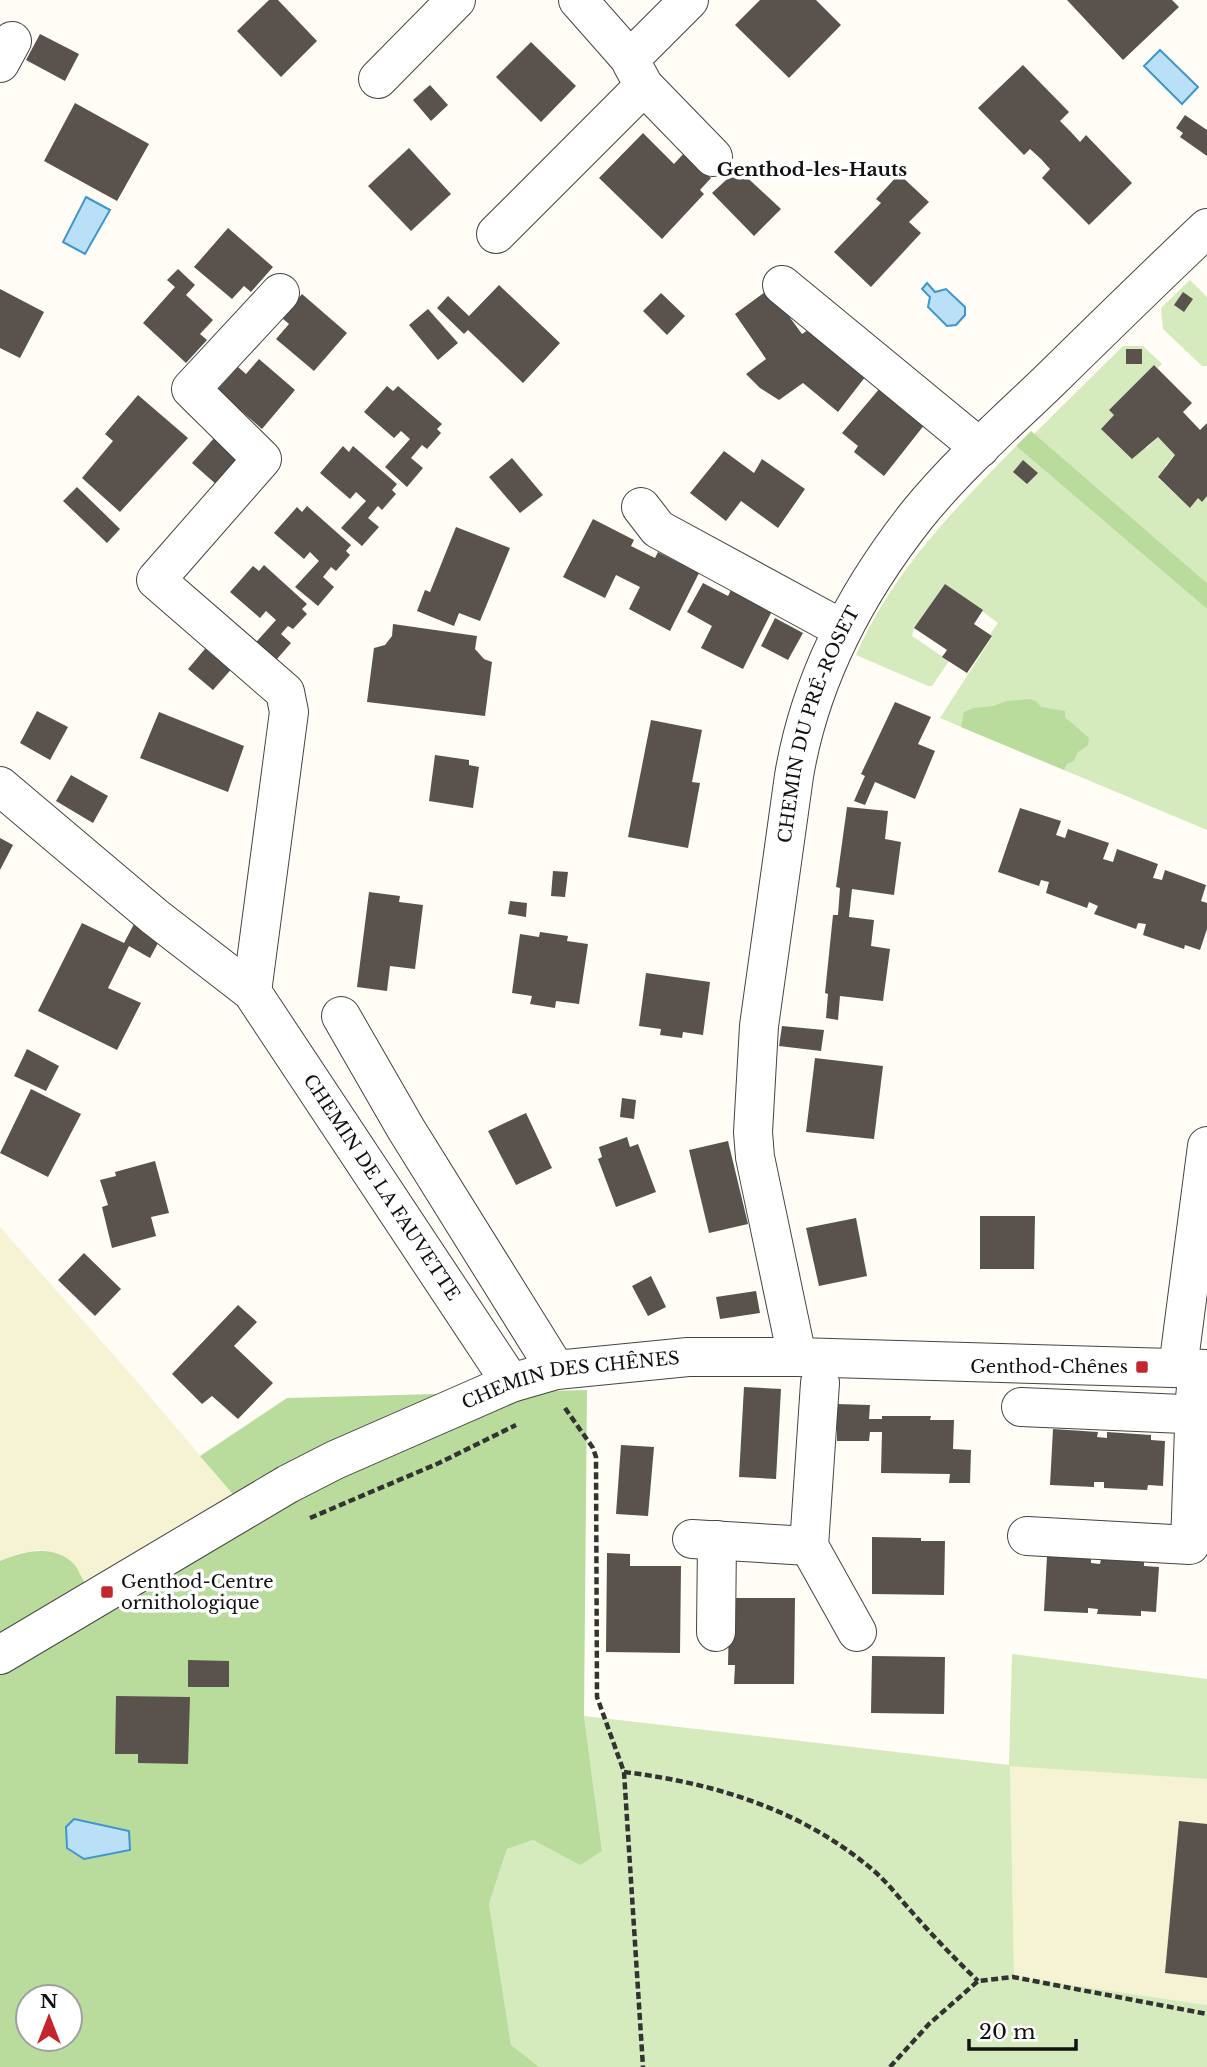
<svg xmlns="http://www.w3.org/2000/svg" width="1207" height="2067" font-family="'Libre Baskerville',serif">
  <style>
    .farmland { fill: #f6f3d4 }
    .green { fill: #d5ebbd }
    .forest { fill: #b9dc9c; fill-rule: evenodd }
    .water { fill: #b9e0f7; stroke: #3f96cf; stroke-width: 2 }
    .building { fill: #5a524d }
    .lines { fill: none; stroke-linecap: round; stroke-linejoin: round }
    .minor-casing { stroke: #444; stroke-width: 40 }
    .path { stroke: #333; stroke-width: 4.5; stroke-dasharray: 7 3.5; stroke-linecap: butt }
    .minor { stroke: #fff; stroke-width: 38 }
    .poi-dot { fill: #c4262e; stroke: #fff; stroke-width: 2.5 }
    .labels { text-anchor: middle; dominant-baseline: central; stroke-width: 7; stroke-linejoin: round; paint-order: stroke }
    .street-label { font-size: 18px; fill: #111; stroke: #fff }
    .poi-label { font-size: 18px; fill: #111; stroke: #fff; text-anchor: end }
    .neighbourhood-label { font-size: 19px; font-weight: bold; fill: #111; stroke: #fff }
  </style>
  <rect width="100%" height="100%" fill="#fffdf5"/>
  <g class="farmland">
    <polygon points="0,1227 134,1378 238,1500 86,1586 65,1557 52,1553 39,1550 16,1554 0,1561"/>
    <polygon points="1010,1765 1207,1779 1207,2005 1013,1977"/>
  </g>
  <g class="green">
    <polygon points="1190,280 1207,297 1207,366 1202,366 1163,329 1161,308"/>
    <polygon points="1123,346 1143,346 1162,364 1158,368 1154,365 1109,410 1114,415 1101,429 1147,448 1158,437 1175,455 1165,466 1167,468 1158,478 1190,508 1198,498 1202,501 1207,496 1207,583 1034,434"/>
    <path d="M1016,446l191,163v221l-267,-112 52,-81 -2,-3 8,-11 -53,-39 -31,44 -2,8 37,25 -17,25h-4l-72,-31c37,-84 97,-144 160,-209z"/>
    <polygon points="1012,1654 1207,1679 1207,1779 1010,1766 1014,1977 1207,2005 1207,2067 539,2067 511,2046 489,1904 507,1849 533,1840 580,1864 602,1851 584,1716 1009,1765"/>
  </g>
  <g class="forest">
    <polygon points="1031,431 1207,583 1207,609 1016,446"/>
    <polygon points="1030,699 1036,701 1041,707 1065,711 1065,717 1089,738 1088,745 1077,753 1074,761 1067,764 1064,770 961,727 964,712 973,708 994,706 1006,701"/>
    <path d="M587,1390l-3,326 18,135 -22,14 -47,-25 -26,9 -18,55 22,141 28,22h-539v-506c23,-10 55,-18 75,4 4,6 7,14 11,20l151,-86 -37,-43 87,-58zM28,1997h42v42h-42z"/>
  </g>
  <g class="water">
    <polygon points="1160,50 1198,87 1182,104 1144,66"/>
    <polygon points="86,197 110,210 85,254 63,242"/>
    <polygon points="927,283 935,292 946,289 965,307 965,315 956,325 947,326 928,307 930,297 922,289"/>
    <polygon points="74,1819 129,1831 130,1850 84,1859 67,1848 66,1827"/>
  </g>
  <g class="building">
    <polygon points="269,0 278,0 317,41 281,77 237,31"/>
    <polygon points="760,0 816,0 841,25 789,78 735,25"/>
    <polygon points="1067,0 1172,0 1179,7 1123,60"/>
    <polygon points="40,34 79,54 65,81 26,60"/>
    <polygon points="531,42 576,86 541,122 496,77"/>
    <polygon points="1023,65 1069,112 1060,121 1070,131 1080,142 1086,135 1132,183 1089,225 1042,178 1050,169 1041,159 1030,149 1024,155 978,108"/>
    <polygon points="430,85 448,105 431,121 413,100"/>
    <polygon points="75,103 149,144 117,201 44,161"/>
    <polygon points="1185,115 1207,130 1207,156 1180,137 1183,133 1176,128"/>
    <polygon points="643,133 674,164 685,152 711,178 700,190 704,194 662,239 599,178"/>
    <polygon points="409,148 451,194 411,231 368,186"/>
    <polygon points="738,169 781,209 754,236 712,193"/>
    <polygon points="899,174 929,202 909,222 921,233 871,287 834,252 881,203 876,199"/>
    <polygon points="228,228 273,267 251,292 244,286 232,299 194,267"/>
    <polygon points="178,269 195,285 186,295 213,320 200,334 207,340 186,363 143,323 175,287 167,280"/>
    <polygon points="499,285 560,343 523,383 468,330 464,334 437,308 448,296 469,316"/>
    <polygon points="0,289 44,312 20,358 0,348"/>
    <polygon points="769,289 802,334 814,326 869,372 838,412 803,383 779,400 760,388 746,374 766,359 735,314"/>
    <polygon points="1183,292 1193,299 1184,312 1174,305"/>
    <polygon points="661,293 685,316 667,335 643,311"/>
    <polygon points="302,294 347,333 314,371 276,339 289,324 282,318"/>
    <polygon points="428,309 458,343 438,360 409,325"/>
    <rect x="1126" y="349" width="16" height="15"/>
    <polygon points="259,359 295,390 262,429 217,390 238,367 246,374"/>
    <polygon points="1154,365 1192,403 1183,412 1200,430 1207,423 1207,496 1202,502 1198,498 1190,508 1158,477 1175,455 1158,437 1132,459 1101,429 1114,415 1109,410"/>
    <polygon points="387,386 393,391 398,386 442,424 437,429 441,433 427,449 422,445 411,458 423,468 407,487 385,467 410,439 401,431 394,438 364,412"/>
    <polygon points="880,388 925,424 884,476 854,452 858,446 842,433"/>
    <polygon points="138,395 188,438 120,512 82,478 113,441 105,434"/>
    <polygon points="215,437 240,459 217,485 192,463"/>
    <polygon points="343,446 349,452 353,446 397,484 392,490 396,494 382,510 378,506 368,518 379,527 362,546 341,528 366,501 356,492 350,499 320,473"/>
    <polygon points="724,451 754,473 762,459 805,489 778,528 741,501 726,521 690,493"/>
    <polygon points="512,458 543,495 520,513 489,477"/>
    <polygon points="1023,460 1038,473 1027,484 1013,472"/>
    <polygon points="77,487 120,529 107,543 63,501"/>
    <polygon points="307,506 351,545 346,551 350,555 336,571 331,567 323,577 334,587 318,606 295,587 319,561 310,552 304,559 274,533 297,507 302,512"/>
    <polygon points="593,519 634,540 631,546 655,558 658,552 699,573 670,631 629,609 640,587 616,575 605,598 563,577"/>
    <polygon points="456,527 510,548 480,621 459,613 454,626 417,611 425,590 430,592"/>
    <polygon points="264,565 307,604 302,609 307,614 293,629 288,626 281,634 291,643 270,667 250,649 276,620 266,611 260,618 230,592 253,566 259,571"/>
    <polygon points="703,583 728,596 731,590 772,611 743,669 701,648 712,626 687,612"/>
    <polygon points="945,584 983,610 974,624 992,636 967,673 942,657 947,650 914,628"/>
    <polygon points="775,618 803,633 788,660 761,646"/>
    <polygon points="393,624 477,636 475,649 484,659 492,662 485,716 367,702 374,648 385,645 392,636"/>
    <polygon points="210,643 235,665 213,690 188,669"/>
    <polygon points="895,702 931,717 918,744 935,751 915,799 875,782 865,805 854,801 865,776 861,774"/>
    <polygon points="37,711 68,727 50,760 20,743"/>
    <polygon points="159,712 244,746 228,792 140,758"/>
    <polygon points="651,720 702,730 692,782 700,783 688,848 628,837"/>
    <polygon points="435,755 469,760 469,765 479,767 473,808 429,801"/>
    <polygon points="71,775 108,796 93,823 56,801"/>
    <polygon points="847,807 888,811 885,839 901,842 894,895 852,889 849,917 874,920 871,946 890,949 883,1001 840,996 838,1020 826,1018 828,994 825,993 833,915 838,915 840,888 836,887"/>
    <polygon points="1020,808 1061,821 1056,835 1065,838 1068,829 1109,843 1103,859 1113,862 1117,849 1158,864 1153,878 1162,880 1165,870 1206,885 1201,901 1207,903 1207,929 1200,950 1185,945 1184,949 1143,935 1146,924 1138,923 1136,929 1094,914 1098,906 1089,902 1087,908 1046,893 1049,882 1041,880 1039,886 998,872"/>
    <polygon points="0,838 13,845 0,870"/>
    <polygon points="553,871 568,872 565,897 551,896"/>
    <polygon points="369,892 400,896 399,902 423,905 415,969 390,966 387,991 357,987"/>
    <polygon points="510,901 527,903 526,917 508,914"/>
    <polygon points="82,923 124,943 134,924 158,943 150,958 129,946 108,988 141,1003 117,1050 38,1011"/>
    <polygon points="540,932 568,936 567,941 588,944 579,1004 556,1001 555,1008 530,1004 532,996 512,993 520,934 539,937"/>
    <polygon points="646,973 710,982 703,1035 683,1032 682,1038 660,1035 661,1029 639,1026"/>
    <polygon points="782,1026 824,1030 821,1051 779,1046"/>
    <polygon points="27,1049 59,1066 46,1091 14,1076"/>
    <polygon points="815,1058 883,1066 874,1139 806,1132"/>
    <polygon points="31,1089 81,1114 48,1177 0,1153"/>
    <polygon points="622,1098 636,1100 634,1119 620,1117"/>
    <polygon points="526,1113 552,1168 516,1185 488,1131"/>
    <polygon points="627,1137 630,1147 638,1144 656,1192 616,1207 598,1159 602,1157 599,1147"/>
    <polygon points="728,1141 748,1224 709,1233 689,1150"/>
    <polygon points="155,1161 169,1213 151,1217 156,1236 112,1248 102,1207 108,1205 100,1180 116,1176 115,1172"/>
    <polygon points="980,1216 1035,1216 1034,1269 980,1269"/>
    <polygon points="856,1218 867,1276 819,1286 806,1228"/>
    <polygon points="84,1253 121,1289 95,1316 58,1280"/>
    <polygon points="651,1276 666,1307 648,1316 632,1286"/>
    <polygon points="756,1291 760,1313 720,1319 716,1297"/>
    <polygon points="238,1305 257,1322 234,1346 273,1383 238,1419 212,1396 202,1404 172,1374"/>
    <polygon points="744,1387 781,1389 776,1479 739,1477"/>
    <polygon points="837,1404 870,1405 869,1419 882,1419 882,1416 931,1416 930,1420 954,1420 953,1449 971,1450 970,1483 949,1483 950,1474 881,1473 882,1432 870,1432 869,1441 837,1441"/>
    <polygon points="1053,1429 1098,1432 1097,1437 1107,1438 1107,1432 1151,1435 1151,1440 1165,1441 1163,1486 1148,1485 1147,1490 1104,1488 1104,1482 1094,1482 1094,1487 1050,1485"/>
    <polygon points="621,1445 654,1447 648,1516 616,1514"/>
    <polygon points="872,1537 921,1538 921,1541 945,1541 944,1595 872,1594"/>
    <polygon points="607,1553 630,1554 630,1566 681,1566 680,1653 606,1652"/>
    <polygon points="1047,1556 1091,1558 1091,1563 1100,1564 1101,1559 1144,1561 1144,1566 1159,1567 1156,1612 1141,1611 1141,1616 1097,1614 1098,1609 1088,1608 1088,1613 1044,1611"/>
    <polygon points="736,1598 795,1598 794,1684 734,1684 735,1665 728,1665 729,1616 736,1616"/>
    <polygon points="872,1656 945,1657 944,1714 871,1713"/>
    <polygon points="188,1660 229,1661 229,1687 188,1687"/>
    <polygon points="116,1696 190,1697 188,1764 138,1763 138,1754 115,1754"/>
    <polygon points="1179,1821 1207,1824 1207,1978 1165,1973"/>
  </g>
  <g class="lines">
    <g class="minor-casing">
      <g id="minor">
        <polyline points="578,0 630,59 689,0"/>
        <polyline points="0,63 12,41"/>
        <polyline points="632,64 644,86 713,157"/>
        <polyline points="378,79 456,0"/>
        <polyline points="496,234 644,86"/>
        <polyline points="782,285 980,448"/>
        <polyline points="641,507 658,529 842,629"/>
        <path id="s1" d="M0,786l155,131 97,75 259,391"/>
        <polyline points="252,992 289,712 285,692 156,580 262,459 191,389 280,293"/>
        <polyline points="341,1016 406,1129 556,1370"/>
        <path id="s2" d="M797,1357l-42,-200 -2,-25 6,-106 35,-250c16,-96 63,-185 123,-261 38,-47 86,-90 130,-132 53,-52 106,-104 160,-155"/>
        <polyline points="1178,1368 1207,1146"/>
        <polyline points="820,1383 809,1546 857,1632"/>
        <polyline points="1021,1407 1207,1415"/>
        <polyline points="1027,1536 1190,1545 1195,1398 1198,1369"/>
        <polyline points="692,1539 809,1546"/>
        <polyline points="716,1632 717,1540"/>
        <path id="s3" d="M0,1655l288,-171 47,-24 176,-77 45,-13 132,-13h109l410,12"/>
      </g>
    </g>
    <g class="path">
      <polyline points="565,1408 593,1448 596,1457 597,1697 624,1772 643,2067"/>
      <polyline points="310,1518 439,1463 516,1425"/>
      <path d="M624,1772c91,11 179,38 250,99 14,12 25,27 37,40 21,24 43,47 67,70"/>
      <polyline points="890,2067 929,2024 978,1981 1013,1977 1207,2014"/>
    </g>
    <use href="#minor" class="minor"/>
  </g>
  <g class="poi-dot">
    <rect x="1135" y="1360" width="14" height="14" rx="3.5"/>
    <rect x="100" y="1585" width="14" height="14" rx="3.5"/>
  </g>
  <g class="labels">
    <g class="street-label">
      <text stroke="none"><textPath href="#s2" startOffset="644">CHEMIN DU PRÉ-ROSET</textPath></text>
      <text stroke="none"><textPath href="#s1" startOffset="560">CHEMIN DE LA FAUVETTE</textPath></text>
      <text stroke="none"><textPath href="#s3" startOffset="639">CHEMIN DES CHÊNES</textPath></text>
    </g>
    <g class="poi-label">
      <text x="1128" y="1367">Genthod-Chênes</text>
      <text x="121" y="1582" text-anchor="start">Genthod-Centre<tspan x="121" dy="21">ornithologique</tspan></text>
    </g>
    <g class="neighbourhood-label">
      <text x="812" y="169">Genthod-les-Hauts</text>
    </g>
  </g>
  <g transform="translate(49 2018)"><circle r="33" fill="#ffffff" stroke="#a0a0a0" stroke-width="2"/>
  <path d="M0-5L12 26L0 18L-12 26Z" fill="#c4262e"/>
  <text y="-10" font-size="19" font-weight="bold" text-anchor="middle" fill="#111111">N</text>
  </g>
  <path d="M969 2039v10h107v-10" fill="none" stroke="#111111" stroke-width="3.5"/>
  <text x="979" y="2039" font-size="21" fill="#111111" stroke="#ffffff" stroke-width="5" paint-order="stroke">20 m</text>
</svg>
